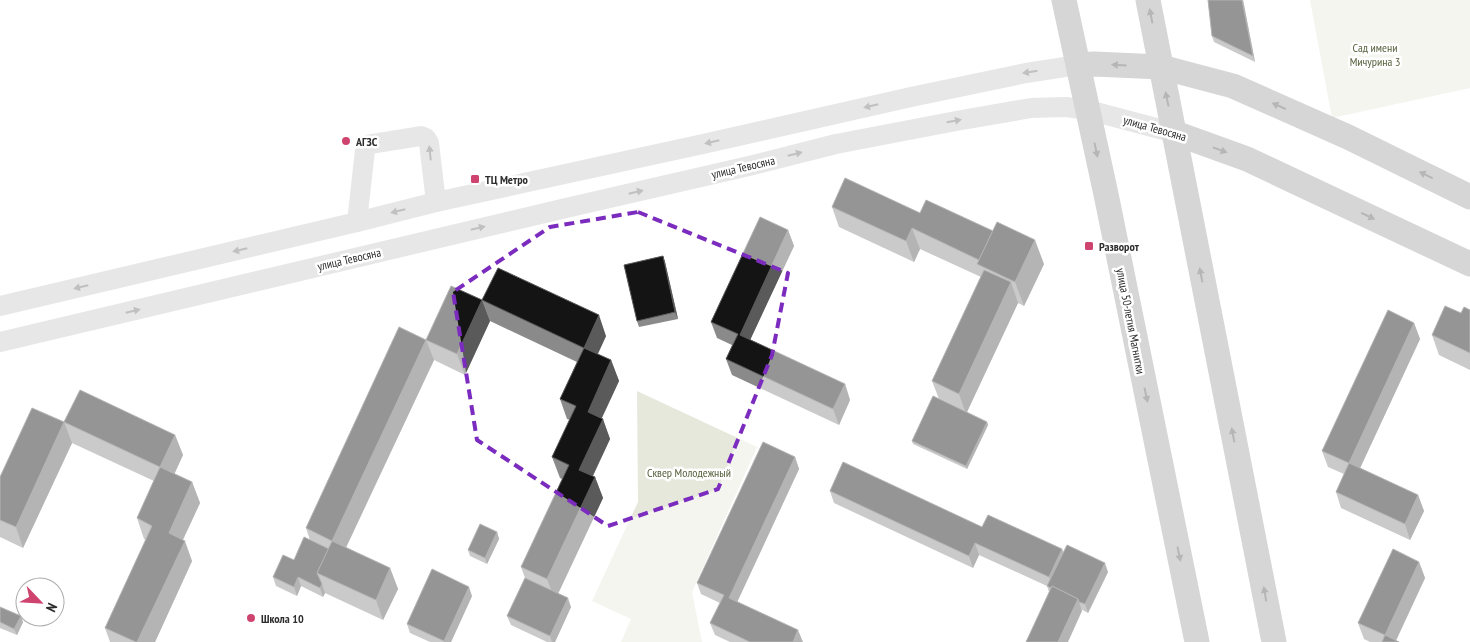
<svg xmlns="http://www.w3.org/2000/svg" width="1470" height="642" font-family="'PT Sans Narrow',sans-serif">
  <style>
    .green { fill: #e6e8dc }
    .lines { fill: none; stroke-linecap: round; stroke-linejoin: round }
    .minor { stroke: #cacaca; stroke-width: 20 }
    .major { stroke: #a5a5a5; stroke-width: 25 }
    .wall { fill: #8a8a8a }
    .shaded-wall { fill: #5a5a5a }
    .building { fill: #141414; stroke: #5a5a5a }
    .oneway { fill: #5d5d5d }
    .oneway2 { fill: #747474 }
    .marked { fill: none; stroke: #7b2cbf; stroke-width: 4; stroke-dasharray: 10 6; stroke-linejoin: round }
    .poi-dot { fill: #ce446f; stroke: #fff; stroke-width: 2 }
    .labels { text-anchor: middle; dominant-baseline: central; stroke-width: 5; stroke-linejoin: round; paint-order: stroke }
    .park-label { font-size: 12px; fill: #586240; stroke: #fff }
    .street-label { font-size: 12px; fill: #2d2d2d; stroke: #fff }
    .poi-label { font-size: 12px; font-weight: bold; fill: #2d2d2d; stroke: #fff; text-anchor: start }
  </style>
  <rect width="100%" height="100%" fill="#fff"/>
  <g class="green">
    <polygon points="1310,0 1470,0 1470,88 1332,118"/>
    <polygon points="637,391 757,447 692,592 702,642 621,642 631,619 592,601 638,502"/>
  </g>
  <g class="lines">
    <g class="minor">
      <polyline points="357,222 365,150 367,146 371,144 421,136 426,138 429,143 436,202"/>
      <polyline points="0,306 357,222 436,202 703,144 911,97 1026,73 1078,65"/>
      <polyline points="0,342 566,208 749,166 836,144 956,121 1031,108 1066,107 1088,110 1175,133"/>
    </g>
    <g class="major">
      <polyline points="1064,0 1107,199 1197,642"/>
      <polyline points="1148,0 1274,642"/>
      <polyline points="1078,65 1094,64 1161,67 1233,86 1348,137 1470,197"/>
      <polyline points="1175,133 1247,159 1470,264"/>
    </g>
  </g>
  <g class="wall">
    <polygon points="1208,0 1243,0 1255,62 1214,42 1212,36"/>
    <polygon points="832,207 920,213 1044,264 1024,306 1018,303 967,412 987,422 988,425 967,469 913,444 912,441 939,399 932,381 981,277 920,249 914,262 839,227"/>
    <polygon points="788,230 794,246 750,340 845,384 850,400 839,425 732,375 726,359 732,345 717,338 711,322"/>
    <polygon points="663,256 665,262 678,319 639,327 637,321"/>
    <polygon points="482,300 490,321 465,375 434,360 346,548 390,568 398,589 383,620 325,593 323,597 301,586 297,596 276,586 273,577 294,560 310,540 306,528 426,340"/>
    <polygon points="482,300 606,336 598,354 611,360 619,381 602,418 610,439 593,476 595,477 603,498 558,594 571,607 555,642 547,642 511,625 507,616 525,578 521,567 562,479 560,478 552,457 570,420 567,419 560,399 577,362 490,321"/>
    <polygon points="1470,310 1470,370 1439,355 1432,335 1461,313"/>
    <polygon points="1414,323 1420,339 1360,468 1418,495 1424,511 1410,540 1341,508 1336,492 1344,474 1328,467 1322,451"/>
    <polygon points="64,422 175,435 183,455 174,474 192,482 200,503 183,540 192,561 155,642 110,642 105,628 146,540 144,539 137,518 154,481 72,443 23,548 0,537 0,477"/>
    <polygon points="795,457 799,469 737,601 803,642 730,642 715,635 710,623 720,603 701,594 697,583"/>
    <polygon points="830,491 982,527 1062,549 1063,552 1108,572 1088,613 1049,592 1047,586 979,555 973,568 834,503"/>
    <polygon points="497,532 499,539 487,564 470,556 468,550"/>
    <polygon points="1419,562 1425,578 1396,641 1399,642 1370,642 1364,639 1358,623"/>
    <polygon points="472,596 451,642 430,642 410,633 407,624"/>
    <polygon points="0,607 23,622 17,635 0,628"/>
  </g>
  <g class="shaded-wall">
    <polygon points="1242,0 1243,0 1255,62 1253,56"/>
    <polygon points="912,228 920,249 914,262 906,241"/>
    <polygon points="788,230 794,246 745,351 740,335"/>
    <polygon points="1035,240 1044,264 1024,306 1015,282"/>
    <polygon points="663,256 665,262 678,319 675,312"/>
    <polygon points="1011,282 1018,303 966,414 959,394"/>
    <polygon points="482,300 490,321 465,375 457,354"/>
    <polygon points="599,315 606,336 591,368 584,348"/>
    <polygon points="1414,323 1420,339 1355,479 1349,463"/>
    <polygon points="426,340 434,360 331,579 332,541"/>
    <polygon points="611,360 619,381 595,432 588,412"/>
    <polygon points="845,384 850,400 839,425 833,409"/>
    <polygon points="603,419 610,439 586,490 579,470"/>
    <polygon points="64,422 72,443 23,548 16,527"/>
    <polygon points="987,422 988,425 967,469 966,466"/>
    <polygon points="175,435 183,455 168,488 160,467"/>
    <polygon points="795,457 799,469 734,609 729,598"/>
    <polygon points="595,477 603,498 555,600 547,579"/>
    <polygon points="192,482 200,503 176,554 169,533"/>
    <polygon points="1418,495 1424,511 1410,540 1405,524"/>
    <polygon points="497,532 499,539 487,564 485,558"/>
    <polygon points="185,541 192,561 155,642 137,642"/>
    <polygon points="975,543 979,555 973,568 969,556"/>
    <polygon points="1062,549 1067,561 1053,589 1049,577"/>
    <polygon points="1419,562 1425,578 1395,642 1385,635"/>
    <polygon points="1105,563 1108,572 1088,613 1085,604"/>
    <polygon points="390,568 398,589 383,620 376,600"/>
    <polygon points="298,577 301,586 297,596 294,587"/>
    <polygon points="322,584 325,593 323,597 320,588"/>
    <polygon points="469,587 472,596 451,642 444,642 444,641"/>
    <polygon points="568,598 571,607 555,642 552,642 550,636"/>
    <polygon points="1078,599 1082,611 1068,642 1058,642"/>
    <polygon points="21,616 23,622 17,635 14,629"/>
    <polygon points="798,630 803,642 793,642"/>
  </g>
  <g class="building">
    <polygon points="1208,0 1242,0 1253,56 1212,36"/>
    <polygon points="845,178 920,213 926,200 993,231 979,260 912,228 906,241 832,207"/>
    <polygon points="760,217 788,230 740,335 845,384 833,409 726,359 738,334 711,322"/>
    <polygon points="997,222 1035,240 1015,282 977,264"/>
    <polygon points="663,256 675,312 637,321 624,265"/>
    <polygon points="498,268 599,315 584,348 482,300"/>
    <polygon points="984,270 1011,282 959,394 932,381"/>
    <polygon points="451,286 482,300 457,354 426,340"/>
    <polygon points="1445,306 1461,313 1464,307 1470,310 1470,353 1432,335"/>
    <polygon points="1388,310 1414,323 1349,463 1322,451"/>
    <polygon points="399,327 426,340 332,541 306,528"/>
    <polygon points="584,348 611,360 588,412 603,419 579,470 595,477 547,579 521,567 569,465 552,457 576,406 560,399"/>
    <polygon points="80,390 175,435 160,467 64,422"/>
    <polygon points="933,396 987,422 966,466 912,441"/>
    <polygon points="32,408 64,422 16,527 0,520 0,477"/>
    <polygon points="763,442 795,457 729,598 798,630 793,642 750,642 710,623 724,595 697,583"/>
    <polygon points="843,462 982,527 988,515 1062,549 1049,577 975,543 969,556 830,491"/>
    <polygon points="1349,463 1418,495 1405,524 1336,492"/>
    <polygon points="160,467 192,482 169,533 185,541 137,642 136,642 105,628 152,526 137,518"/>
    <polygon points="480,524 497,532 485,558 468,550"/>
    <polygon points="304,537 329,549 317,573 322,584 320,588 298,577 294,587 273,577 283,555 294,560"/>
    <polygon points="332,541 390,568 376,600 317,573"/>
    <polygon points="1067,545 1105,563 1085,604 1079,602 1078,599 1052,586 1051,588 1047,586"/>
    <polygon points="1393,549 1419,562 1385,635 1358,623"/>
    <polygon points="432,569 469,587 444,641 407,624"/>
    <polygon points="525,578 568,598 550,636 507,616"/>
    <polygon points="1052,586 1078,599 1058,642 1026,642"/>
    <polygon points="0,607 21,616 14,629 0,622"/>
    <polygon points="1385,635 1399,642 1382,642"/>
  </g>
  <defs><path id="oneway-solid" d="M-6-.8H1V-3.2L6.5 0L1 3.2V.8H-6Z" transform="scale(1.25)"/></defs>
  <g class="oneway">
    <use href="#oneway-solid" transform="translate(1151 16) rotate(-101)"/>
    <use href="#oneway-solid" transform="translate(1119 65) rotate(-177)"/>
    <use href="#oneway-solid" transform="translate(1167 99) rotate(-102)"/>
    <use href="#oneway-solid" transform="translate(1279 106) rotate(-156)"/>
    <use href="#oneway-solid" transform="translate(1096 150) rotate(78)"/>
    <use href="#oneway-solid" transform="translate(1220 150) rotate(20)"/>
    <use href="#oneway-solid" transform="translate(1426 175) rotate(-154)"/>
    <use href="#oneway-solid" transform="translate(1368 216) rotate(25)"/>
    <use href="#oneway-solid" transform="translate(1201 275) rotate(-101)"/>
    <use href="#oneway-solid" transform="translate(1146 395) rotate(78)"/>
    <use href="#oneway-solid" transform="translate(1233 435) rotate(-101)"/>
    <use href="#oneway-solid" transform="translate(1179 554) rotate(78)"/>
    <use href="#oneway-solid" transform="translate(1265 594) rotate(-100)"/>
  </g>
  <g class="oneway2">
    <use href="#oneway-solid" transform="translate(1030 72) rotate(171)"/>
    <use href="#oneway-solid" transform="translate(871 106) rotate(167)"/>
    <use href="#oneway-solid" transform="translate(954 121) rotate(-10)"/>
    <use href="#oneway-solid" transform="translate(712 142) rotate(167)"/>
    <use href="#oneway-solid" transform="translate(430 153) rotate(-96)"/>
    <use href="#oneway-solid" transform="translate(795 154) rotate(-14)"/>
    <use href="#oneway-solid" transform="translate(636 192) rotate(-13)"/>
    <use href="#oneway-solid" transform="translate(398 211) rotate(166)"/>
    <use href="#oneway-solid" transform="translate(478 228) rotate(-13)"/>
    <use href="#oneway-solid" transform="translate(240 250) rotate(167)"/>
    <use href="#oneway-solid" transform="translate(81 287) rotate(167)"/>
    <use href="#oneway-solid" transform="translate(133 311) rotate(-13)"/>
  </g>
  <path d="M0 0H1470V642H0ZM638,212l150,61 -16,82 -54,134 -110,37 -131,-86 -24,-148 97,-65z" fill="#fff" fill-opacity=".55" fill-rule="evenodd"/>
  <path class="marked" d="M638,212l150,61 -16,82 -54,134 -110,37 -131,-86 -24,-148 97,-65z"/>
  <g class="poi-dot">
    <circle cx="346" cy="141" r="5"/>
    <rect x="470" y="174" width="10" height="10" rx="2.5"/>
    <rect x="1084" y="241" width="10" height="10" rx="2.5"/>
    <circle cx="251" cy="618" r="5"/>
  </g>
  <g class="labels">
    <g class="park-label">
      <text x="1375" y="47">Сад имени<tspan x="1375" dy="14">Мичурина 3</tspan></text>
      <text x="689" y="472">Сквер Молодежный</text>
    </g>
    <g class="street-label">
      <text transform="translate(1155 128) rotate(16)">улица Тевосяна</text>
      <text transform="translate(743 167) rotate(-13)">улица Тевосяна</text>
      <text transform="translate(349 259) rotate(-13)">улица Тевосяна</text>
      <text transform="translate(1131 321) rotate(79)">улица 50-летия Магнитки</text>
    </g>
    <g class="poi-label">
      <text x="356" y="141">АГЗС</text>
      <text x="485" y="179">ТЦ Метро</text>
      <text x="1099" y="246">Разворот</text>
      <text x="261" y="618">Школа 10</text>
    </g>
  </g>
  <g transform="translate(40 602) rotate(115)"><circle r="24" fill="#ffffff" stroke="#ababab"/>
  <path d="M0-4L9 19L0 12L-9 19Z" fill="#ce446f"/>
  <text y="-8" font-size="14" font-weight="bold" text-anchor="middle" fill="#2d2d2d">N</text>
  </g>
</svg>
